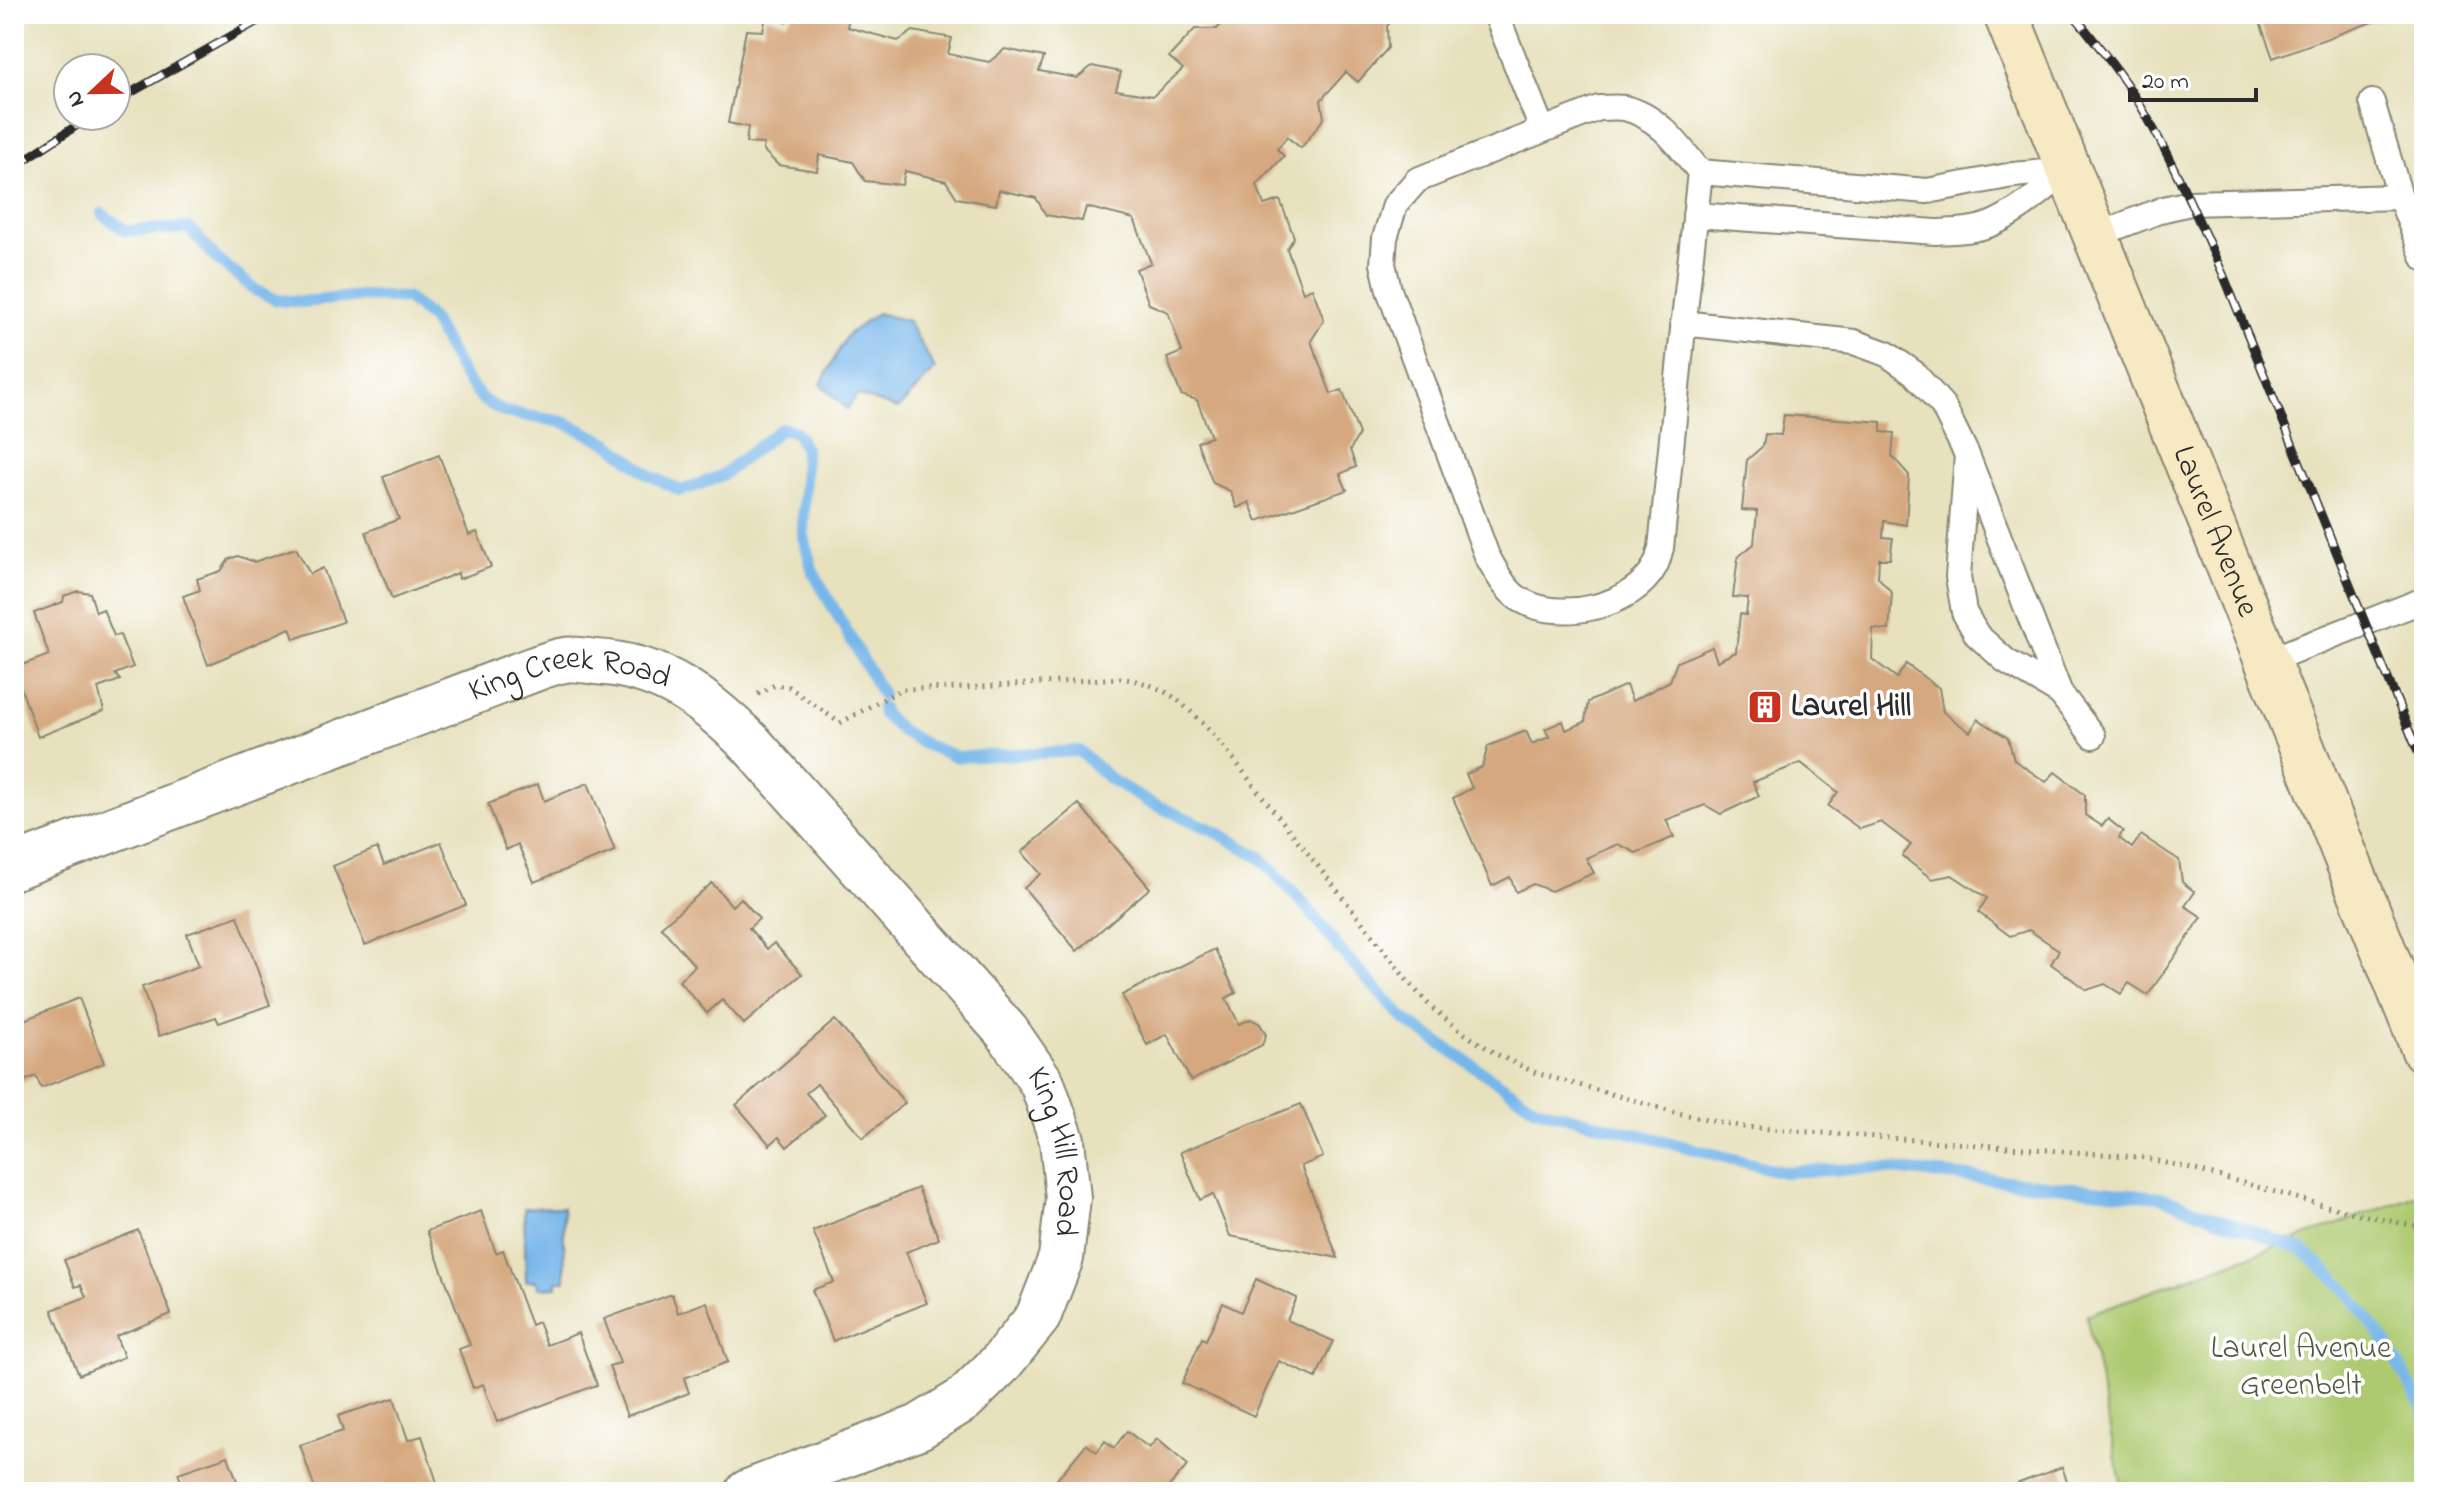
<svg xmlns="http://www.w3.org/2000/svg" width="2438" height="1506" font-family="'Indie Flower',sans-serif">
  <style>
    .green { fill: #aeca71; stroke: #6c7a4e; stroke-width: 2 }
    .water { fill: #76b6ea; stroke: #50708a; stroke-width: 2 }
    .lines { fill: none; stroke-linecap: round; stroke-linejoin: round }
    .stream { stroke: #76b6ea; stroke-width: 12 }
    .building { fill: #d5a87f }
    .lane-casing { stroke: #898674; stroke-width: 28 }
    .street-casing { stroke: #898674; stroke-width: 48 }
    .secondary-casing { stroke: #898674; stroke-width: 48 }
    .path { stroke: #898674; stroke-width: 5; stroke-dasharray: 2 6; stroke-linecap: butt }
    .lane { stroke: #fff; stroke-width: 24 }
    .street { stroke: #fff; stroke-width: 44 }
    .secondary { stroke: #f7e9c3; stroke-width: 44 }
    .rail-casing { stroke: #2b2b2b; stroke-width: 9 }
    .rail { stroke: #fff; stroke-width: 6; stroke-dasharray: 18; stroke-linecap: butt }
    .labels { text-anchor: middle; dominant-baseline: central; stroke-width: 7; stroke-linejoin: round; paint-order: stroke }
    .street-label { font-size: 32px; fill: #2b2b2b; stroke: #fff }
    .poi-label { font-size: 32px; font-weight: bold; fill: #2b2b2b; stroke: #fff; text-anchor: start }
    .park-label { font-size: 32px; fill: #525b40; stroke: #fff }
  </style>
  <rect width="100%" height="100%" fill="#fff"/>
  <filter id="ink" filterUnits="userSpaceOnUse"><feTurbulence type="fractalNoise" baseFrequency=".0125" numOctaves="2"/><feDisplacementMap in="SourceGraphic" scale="16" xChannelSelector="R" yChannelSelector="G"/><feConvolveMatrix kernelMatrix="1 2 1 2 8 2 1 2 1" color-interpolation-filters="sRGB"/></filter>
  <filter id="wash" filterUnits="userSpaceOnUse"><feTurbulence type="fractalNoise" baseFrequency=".006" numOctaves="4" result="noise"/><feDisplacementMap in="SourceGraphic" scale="32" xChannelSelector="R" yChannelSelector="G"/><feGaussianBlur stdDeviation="1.8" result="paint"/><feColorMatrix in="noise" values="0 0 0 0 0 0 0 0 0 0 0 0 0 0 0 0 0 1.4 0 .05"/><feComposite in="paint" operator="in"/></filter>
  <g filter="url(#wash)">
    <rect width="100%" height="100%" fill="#e7e1bd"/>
    <polygon class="green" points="2424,1193 2424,1492 2123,1492 2086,1315"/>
    <g class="water">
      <polygon points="877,313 908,321 935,369 898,409 857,395 847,409 821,384 847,335"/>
      <polygon points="563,1207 565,1281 557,1281 557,1287 538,1288 537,1281 526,1281 524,1208"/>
    </g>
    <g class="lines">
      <g class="stream">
        <polyline points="102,214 126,231 189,228 219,261 257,291 277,300 302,302 362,296 407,298 432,319 464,377 483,400 504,412 564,422 610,444 649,475 681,491 721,476 782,428 796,432 805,449 803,535 813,572 882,694"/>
        <polyline points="882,707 883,714 902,731 926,745 957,757 1079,751 1110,779 1146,801 1213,830 1261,858 1308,909 1340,950 1405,1020 1536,1108 1783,1172 1882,1168 2160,1197 2303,1250 2344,1287 2386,1343 2424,1410"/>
      </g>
    </g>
    <g id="blocks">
      <g class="building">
        <polygon points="794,14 849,17 847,27 898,41 913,31 952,38 948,54 989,62 1005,49 1044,57 1039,71 1077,78 1092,66 1121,72 1116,90 1153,96 1183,69 1169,57 1195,29 1217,29 1230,14 1397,14 1387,26 1388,48 1358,82 1346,72 1321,100 1324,118 1301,148 1287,137 1277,149 1284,156 1257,185 1264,205 1280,200 1294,237 1287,249 1303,292 1312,288 1324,320 1311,341 1331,394 1342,390 1359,434 1350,450 1356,467 1340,474 1347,490 1257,521 1249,502 1237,508 1230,491 1213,483 1197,442 1211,437 1197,400 1181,395 1167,358 1182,352 1168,312 1149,304 1136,269 1151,263 1134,219 1086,207 1082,221 1046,215 1036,198 999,190 996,205 957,198 946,181 905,171 902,185 865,181 853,162 819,155 817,171 778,165 763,150 764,144 746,143 748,127 728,123 746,30 763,31 766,17 786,22"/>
        <polygon points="2257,14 2394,14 2273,58"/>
        <polygon points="1784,415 1881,422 1881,432 1894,433 1892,456 1909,475 1906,525 1884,521 1883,537 1893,538 1890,559 1879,559 1878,577 1892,593 1889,630 1873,629 1872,659 1897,678 1906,664 1939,688 1943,712 1970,732 1978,719 2008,738 2014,760 2046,782 2055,772 2085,795 2085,815 2102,826 2108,819 2123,831 2119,838 2132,848 2141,835 2179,860 2182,882 2195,892 2185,906 2202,917 2148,995 2129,983 2121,994 2105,984 2087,990 2051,964 2059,950 2029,930 2010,936 1978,912 1987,898 1952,875 1932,879 1902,856 1911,845 1881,822 1860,829 1828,806 1838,792 1801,763 1753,782 1759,796 1721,814 1705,805 1666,820 1674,837 1636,853 1618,844 1586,858 1594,873 1551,891 1533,884 1516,892 1510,877 1492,886 1453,798 1472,788 1466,774 1482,767 1488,746 1526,731 1532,744 1549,737 1545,729 1563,721 1566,730 1585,722 1588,702 1626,685 1632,701 1670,681 1677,662 1712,647 1717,661 1736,652 1740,614 1746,615 1748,598 1733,597 1738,557 1754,544 1757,511 1742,510 1747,460 1763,446 1765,434 1781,435"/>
        <polygon points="439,455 469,535 477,532 491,567 459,579 458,573 392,599 366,532 399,519 383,477"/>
        <polygon points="296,548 310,574 323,568 343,622 294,639 290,628 208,665 183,596 200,590 197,579 221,571 229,559 238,556 254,562"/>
        <polygon points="78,591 90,593 96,612 103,609 114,636 120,635 133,667 115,674 120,680 98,688 104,711 38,737 14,668 49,655 34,613 63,602 64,596"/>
        <polygon points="588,783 615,851 534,882 518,844 506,850 488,804 538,784 544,801"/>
        <polygon points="1079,804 1150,888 1077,951 1024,888 1041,874 1022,852"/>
        <polygon points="441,842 466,905 365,945 333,866 377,848 384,865"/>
        <polygon points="712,883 732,906 741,898 759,919 749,928 767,949 774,943 802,974 744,1024 722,1000 707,1013 679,981 695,966 661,927"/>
        <polygon points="238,916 270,1005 219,1023 216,1017 159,1036 142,987 199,966 187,934"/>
        <polygon points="1215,949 1236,993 1226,998 1239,1024 1251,1019 1260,1024 1266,1035 1262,1045 1191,1081 1167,1034 1147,1045 1122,995"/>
        <polygon points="79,998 104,1063 41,1088 36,1076 14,1085 14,1009 19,1022"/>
        <polygon points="835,1020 905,1103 863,1138 817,1084 806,1093 825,1115 787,1147 779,1137 770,1145 736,1105"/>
        <polygon points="1301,1104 1323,1157 1301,1166 1338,1258 1230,1236 1213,1194 1200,1200 1180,1152"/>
        <polygon points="918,1188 939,1239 906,1252 927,1303 833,1341 812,1290 834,1282 813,1231"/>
        <polygon points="481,1211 496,1253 503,1250 531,1325 538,1322 547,1345 578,1333 597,1385 497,1422 483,1384 473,1388 459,1349 470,1345 427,1231"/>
        <polygon points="138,1230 171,1314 116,1336 124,1357 79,1375 52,1310 86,1297 81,1285 75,1287 64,1260"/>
        <polygon points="1256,1279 1297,1298 1287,1320 1333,1341 1316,1378 1279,1361 1254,1416 1182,1383 1202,1338 1206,1340 1223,1303 1241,1312"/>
        <polygon points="672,1294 678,1313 707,1302 728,1362 684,1378 689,1393 627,1416 609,1366 620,1363 604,1319"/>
        <polygon points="394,1398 408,1440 422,1436 439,1489 430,1492 316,1492 300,1445 343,1431 338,1416"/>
        <polygon points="1127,1431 1149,1448 1157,1439 1188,1465 1164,1492 1063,1492 1054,1483 1086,1444 1097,1452 1105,1441 1114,1448"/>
        <polygon points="228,1456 241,1492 185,1492 178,1473"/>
        <polygon points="2062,1467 2071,1492 1995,1492"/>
      </g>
    </g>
  </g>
  <g filter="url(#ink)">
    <use href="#blocks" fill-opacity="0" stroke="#898674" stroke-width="2"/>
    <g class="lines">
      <g class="lane-casing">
        <g id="lane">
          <polyline points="1496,14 1542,129"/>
          <polyline points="2372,102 2400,197 2424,258"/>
          <path d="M1695,215l241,17c18,-1 38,-1 55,-8 29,-12 53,-35 77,-54l-55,5 -86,16 -227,-19c-20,-25 -42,-57 -76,-64 -8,-1 -17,0 -25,0l-182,72 -22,25 -10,33 -2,26 6,26 98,266c9,15 18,35 34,44 38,23 113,7 134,-34 3,-5 4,-12 6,-18 12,-125 25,-251 39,-376"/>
          <polyline points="2094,236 2164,209 2190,203 2400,197"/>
          <polyline points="1683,323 1854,342 1887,354 1914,373 1943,406 1967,455 1958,577 1964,612 1977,635 2006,661 2060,693 1967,455"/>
          <polyline points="2267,661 2424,600"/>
          <polyline points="2060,693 2093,736"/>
        </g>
      </g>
      <g class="street-casing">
        <g id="street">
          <path id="s1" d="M14,867l504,-192c15,-5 32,-13 47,-15 10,-2 21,1 31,2 67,4 109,37 155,82l256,288 35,51 20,57 6,58 -7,60 -23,59 -38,47 -37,36 -44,27 -171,65"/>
        </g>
      </g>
      <g class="secondary-casing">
        <g id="secondary">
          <path id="s2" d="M2006,14l418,1036"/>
        </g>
      </g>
      <path class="path" d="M758,694l17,-9 14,2 51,36 62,-34 62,-1 156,-10c22,3 44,10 61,25 34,28 61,68 88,102 48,59 94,118 140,178l24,26 32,25 31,20 40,19 146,41 62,13 396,30c96,20 188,55 284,70"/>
      <use href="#lane" class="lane"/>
      <use href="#street" class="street"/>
      <use href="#secondary" class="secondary"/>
      <g class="rail-casing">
        <g id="rail">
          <path d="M2073,14c23,28 46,58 66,89 32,54 58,114 84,171l201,493"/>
          <polyline points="116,101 270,14"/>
          <polyline points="14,167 91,116"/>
        </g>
      </g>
      <use href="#rail" class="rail"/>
    </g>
  </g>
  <defs>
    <g id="building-square" transform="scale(1.8)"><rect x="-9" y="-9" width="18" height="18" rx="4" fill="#c8321e" stroke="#fff"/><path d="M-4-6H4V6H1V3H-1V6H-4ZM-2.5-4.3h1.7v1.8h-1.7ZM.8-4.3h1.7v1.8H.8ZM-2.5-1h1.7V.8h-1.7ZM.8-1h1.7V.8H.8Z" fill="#fff"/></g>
  </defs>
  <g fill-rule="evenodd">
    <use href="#building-square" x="1765" y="707"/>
  </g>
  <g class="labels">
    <g class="street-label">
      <text stroke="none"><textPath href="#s2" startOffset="558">Laurel Avenue</textPath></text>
      <text stroke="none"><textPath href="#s1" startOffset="592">King Creek Road</textPath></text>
      <text stroke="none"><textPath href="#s1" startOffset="1318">King Hill Road</textPath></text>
    </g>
    <g class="poi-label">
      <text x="1791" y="707">Laurel Hill</text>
    </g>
    <g class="park-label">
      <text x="2301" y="1349">Laurel Avenue<tspan x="2301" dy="37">Greenbelt</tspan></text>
    </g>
  </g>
  <rect width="2438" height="1506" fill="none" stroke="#fff" stroke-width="48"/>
  <g transform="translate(92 92) rotate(248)"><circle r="38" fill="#ffffff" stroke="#aaaaaa" stroke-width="2"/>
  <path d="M0-6L14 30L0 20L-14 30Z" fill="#c8321e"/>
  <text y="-12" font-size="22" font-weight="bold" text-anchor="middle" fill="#2b2b2b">N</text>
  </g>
  <path d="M2130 88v12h126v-12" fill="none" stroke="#2b2b2b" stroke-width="4"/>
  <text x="2142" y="88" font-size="24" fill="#2b2b2b" stroke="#ffffff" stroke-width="6" paint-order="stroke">20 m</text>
</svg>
